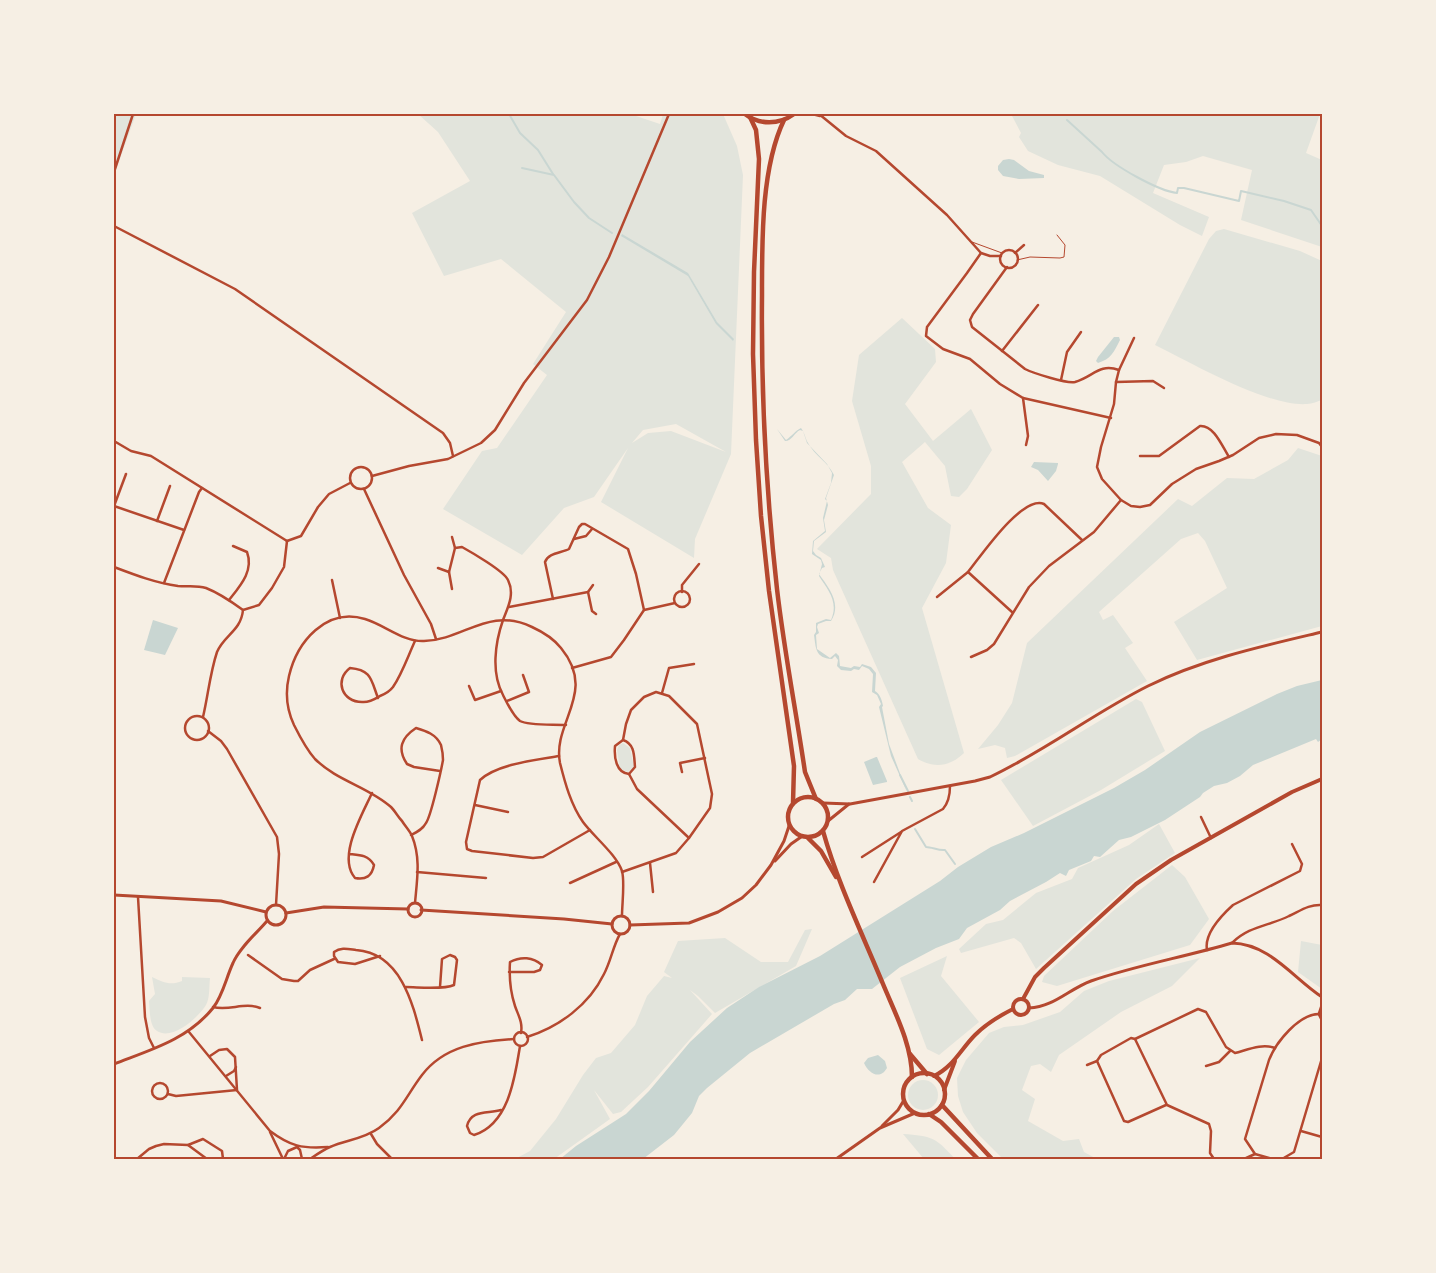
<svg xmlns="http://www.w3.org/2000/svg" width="1436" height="1273" font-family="'PT Sans',sans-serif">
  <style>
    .green { fill: #e2e4dc; fill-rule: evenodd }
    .water { fill: #c9d6d2 }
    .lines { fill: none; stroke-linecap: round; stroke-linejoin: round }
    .stream { stroke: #c9d6d2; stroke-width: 2 }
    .service { stroke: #b5482f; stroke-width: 1 }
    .minor { stroke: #b5482f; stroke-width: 2.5 }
    .tertiary { stroke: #b5482f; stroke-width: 3 }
    .secondary { stroke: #b5482f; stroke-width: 4 }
    .primary { stroke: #b5482f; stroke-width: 4.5 }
    .neatline { fill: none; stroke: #b5482f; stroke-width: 2 }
  </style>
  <rect width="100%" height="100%" fill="#f6efe4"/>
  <g class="green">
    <polygon points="114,114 136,114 114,175"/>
    <path d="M418,114h212l30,10 3,-10h60l14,32 6,29 -12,279 -36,85 -1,19 -93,-56 27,-54 -34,49 -30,11 -42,47 -79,-46 39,-58 15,-3 50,-73 -14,-11 33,-52 -65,-53 -57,17 -32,-63 58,-32 -32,-49zM676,424l50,28 -55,-21 -23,2 -16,10 11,-13z"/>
    <polygon points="1011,114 1320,114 1306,153 1322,160 1322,247 1241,220 1252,170 1203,156 1186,162 1164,165 1153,193 1209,217 1202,236 1180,225 1100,176 1058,165 1028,151 1019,137 1021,133"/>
    <path d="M1224,229l76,22 22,10v139c-4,1 -10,4 -15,4 -40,3 -115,-41 -152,-59l54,-106 7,-8z"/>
    <path d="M902,318l33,31 1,13 -31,42 28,37 38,-32 21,41 -25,39 -8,8 -8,-1 -6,-30 -20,-24 -23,20 26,46 23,17 -5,38 -24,45 42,145c-13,13 -29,16 -46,6l-85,-189 -2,-12 -14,-9 54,-55v-28l-19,-65 7,-46z"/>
    <polygon points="1298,448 1322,456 1322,626 1197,660 1174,622 1227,588 1205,541 1198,533 1181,539 1099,612 1103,620 1113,615 1133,643 1125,648 1147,681 1015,756 1007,758 1005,748 995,745 978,749 998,725 1012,703 1027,643 1178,499 1192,506 1227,478 1254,479 1288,460"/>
    <polygon points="1136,699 1142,702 1165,751 1101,790 1033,826 1001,780"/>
    <polygon points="623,743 630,748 634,767 628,772 620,769 617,750 619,745"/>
    <polygon points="1159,824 1175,853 1136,879 1036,969 1021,943 1014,938 961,953 959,949 986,924 1003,920 1036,893 1072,879 1078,868 1129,845"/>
    <polygon points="1172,865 1185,877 1209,919 1190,945 1057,986 1042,982 1044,976 1113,911"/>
    <polygon points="812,929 796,966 715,1013 698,996 690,990 712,1014 648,1087 621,1112 613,1114 594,1090 610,1119 554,1159 515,1159 530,1151 556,1119 583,1075 596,1058 611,1053 635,1025 647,996 664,976 672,978 664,972 678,941 725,938 761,962 788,962 805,930"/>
    <polygon points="1301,941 1322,945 1322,989 1298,972"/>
    <polygon points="947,956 941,976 979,1022 939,1055 927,1049 900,978"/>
    <polygon points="1200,958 1172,986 1121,1012 1059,1055 1051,1072 1040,1064 1031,1066 1022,1090 1035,1099 1028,1121 1063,1141 1079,1139 1084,1152 1097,1159 1003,1159 977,1133 963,1112 958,1096 957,1078 966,1060 989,1033 1004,1027 1023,1025 1060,1012 1084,991 1109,981"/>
    <path d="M152,977c11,5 18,9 30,4v-4l28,1c-1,9 0,20 -4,27 -8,13 -34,36 -49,26 -8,-5 -7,-21 -8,-30l6,-7z"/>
    <circle cx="923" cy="1095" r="15"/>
    <path d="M903,1134c29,2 32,3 52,25h-31z"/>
  </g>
  <g class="water">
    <polygon points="1009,159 1014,160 1029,171 1044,175 1044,178 1019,179 1003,176 998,170 998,166 1003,160"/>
    <polygon points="622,234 688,273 717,322 734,339 733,341 716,324 688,276 621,236"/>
    <path d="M1114,337h5l1,3c-6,12 -9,19 -22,23l-2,-2 2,-4z"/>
    <path d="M801,428c4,5 4,10 7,15 7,13 20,19 26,32l-8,23 2,7 -4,15 2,12 -12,9 -1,10 3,4 5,3 4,9 -3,1 -3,6c10,14 23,30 12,47h-5l-8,3 -1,3 2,6 -3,2 1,14 13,9 6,-5 3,3 1,10 11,2 3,-2 6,1 2,-3 9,3 5,6 -1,18c5,3 7,9 8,15l-1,1 7,37 18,48 -16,-36 -12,-49 2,-3 -4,-9 -5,-3 1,-18 -4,-5 -7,-3 -3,4 -5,-1 -3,2 -10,-1 -4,-4 1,-6 -3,-4 -3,3c-17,-1 -16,-11 -18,-24l2,-3v-9l10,-4 5,1c8,-18 -3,-30 -12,-44l3,-12 -1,-4 -9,-6 1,-13 12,-10 -2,-13 4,-17 -2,-2 6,-16 1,-10 -5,-9 -20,-21 -4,-12 -3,-1c-6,3 -8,11 -15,11l-8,-12 9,11c6,-4 9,-9 15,-12z"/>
    <polygon points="1034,462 1058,463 1058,464 1056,471 1048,481 1038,470 1031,467"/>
    <polygon points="153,620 178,628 165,655 144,650"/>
    <polygon points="1322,680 1322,739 1318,742 1316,739 1253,765 1240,776 1227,783 1214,786 1203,793 1200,797 1165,820 1131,837 1119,840 1100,857 1094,856 1091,861 1069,870 1066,876 1060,873 1046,882 1010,901 1000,910 967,928 959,939 936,948 900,967 872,989 857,989 845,1000 834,1004 750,1053 707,1088 699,1096 692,1113 674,1135 643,1159 560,1159 576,1146 626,1114 649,1091 690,1042 727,1008 759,987 820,956 940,881 958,867 991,847 1024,833 1114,788 1145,770 1200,732 1277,694 1297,686"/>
    <polygon points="876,757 877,757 887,781 887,782 873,785 864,762"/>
    <path d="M878,1055l7,6 2,7c-7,12 -18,6 -23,-5l4,-5z"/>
  </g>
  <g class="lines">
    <g class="stream">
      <polyline points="509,114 520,133 538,150 553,174"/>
      <path d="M1067,120l35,32c11,14 57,39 75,41l1,-5h6l55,13 2,-10 43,10 27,9 11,16"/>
      <polyline points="522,168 554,175 574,202 589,218 612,233"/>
      <polyline points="900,775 908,791"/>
      <polyline points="910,797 912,801"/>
      <path d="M915,829l11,18c6,0 13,4 19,3l10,14"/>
    </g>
    <g class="service">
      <polyline points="972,242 1002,253"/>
      <polyline points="1017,260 1030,257 1060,258 1064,257 1065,245 1057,235"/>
    </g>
    <g class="minor">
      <polyline points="812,114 820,116"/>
      <polyline points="819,114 846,136 876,151 947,215 981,253 990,256 1001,256"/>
      <polyline points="114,172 133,114"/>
      <polyline points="114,226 235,289 443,433 450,443 453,456"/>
      <circle cx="1009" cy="259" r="9"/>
      <polyline points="981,253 967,273 927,327 926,336 943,349 970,359 1000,384 1023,398 1111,418"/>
      <polyline points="1015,253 1024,245"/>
      <path d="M1007,267l-34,47 -3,6 2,7 53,42c8,4 42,15 50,13 18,-5 24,-19 44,-12"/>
      <polyline points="1134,338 1119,370 1116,382 1114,404 1101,447 1097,467 1102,479 1121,500 1131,506 1140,507 1150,505 1172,484 1196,469 1219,461 1233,455 1259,438 1276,434 1297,435 1319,443 1322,447"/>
      <polyline points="1002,351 1038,305"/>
      <polyline points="1061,380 1067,352 1081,332"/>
      <polyline points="1116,382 1153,381 1164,388"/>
      <polyline points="1023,398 1028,436 1026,445"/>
      <polyline points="114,441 131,451 151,456 287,541"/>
      <path d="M1140,456h19l41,-30c14,-1 22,20 29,31"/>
      <circle cx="361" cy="478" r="11"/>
      <polyline points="372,476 409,466 448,459 481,443 495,430 524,383 587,300 609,257 669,114"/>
      <polyline points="364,489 404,575 431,624 436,639"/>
      <polyline points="114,506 184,530"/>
      <polyline points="114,506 126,474"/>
      <polyline points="157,521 170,486"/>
      <polyline points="452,537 455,548"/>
      <polyline points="574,539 586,536 592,529"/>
      <polyline points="287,541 301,536 318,507 329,494 350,483"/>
      <path d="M114,567c21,8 42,16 64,19 10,1 18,-1 28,2 13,5 26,14 37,22"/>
      <path d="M438,568l11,4 6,-24 7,-1c9,5 42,24 46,33 7,14 0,27 -5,40 -8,23 -12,53 0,75 4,8 10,21 17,26 9,5 35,3 46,4"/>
      <polyline points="449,572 452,589"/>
      <polyline points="332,580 340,618"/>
      <polyline points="164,583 199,492 202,488"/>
      <circle cx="682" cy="599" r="8"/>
      <polyline points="588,592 593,585"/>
      <polyline points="682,592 682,585 699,564"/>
      <polyline points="937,597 968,572"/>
      <path d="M553,599l-8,-37c3,-9 16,-9 24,-13l10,-22 3,-3h3l43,25 8,25 8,36 -20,30 -13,17 -39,11"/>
      <path d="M229,600c11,-14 25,-29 18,-48l-14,-6"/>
      <polyline points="509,607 588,592 592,611 596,614"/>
      <polyline points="644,610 675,603"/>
      <path d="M1012,612l-44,-40c13,-16 54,-77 76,-68l38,36"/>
      <polyline points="971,657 987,650 994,644 1029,587 1049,566 1094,532 1121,500"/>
      <polyline points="469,686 475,700 501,691"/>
      <polyline points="662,693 669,668 694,664"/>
      <path d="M378,698c-7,-18 -6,-28 -28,-30 -16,12 -8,34 12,34 7,1 13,-3 18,-6 5,-2 10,-5 13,-9 9,-13 15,-31 22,-46"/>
      <polyline points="507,701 529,692 523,675"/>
      <circle cx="197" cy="728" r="12"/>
      <path d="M203,717c5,-21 7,-44 14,-65 7,-17 24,-21 26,-42l16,-5 13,-17 12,-21 3,-26"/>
      <polyline points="208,731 221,741 227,749 277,837 279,854 276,905"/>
      <path d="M623,740c12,4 11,16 12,27l-6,7c-13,-1 -15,-17 -14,-28z"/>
      <path d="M559,756c-23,4 -62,8 -79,24l-14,62 1,7 5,2 61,7 10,-1 47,-27"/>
      <polyline points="682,772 680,763 705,758"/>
      <polyline points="629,774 637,789 689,838"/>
      <polyline points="475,805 508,812"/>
      <polyline points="1201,817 1211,838"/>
      <path d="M411,835c6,-3 12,-6 15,-12 5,-7 15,-52 17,-63 0,-5 -1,-11 -2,-15 -5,-11 -15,-14 -25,-17 -15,10 -19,21 -9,36l7,3 26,4"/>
      <path d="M350,854c10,1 18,1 24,11 -2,11 -8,15 -19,13 -18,-21 7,-63 17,-85"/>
      <polyline points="862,857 901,832"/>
      <polyline points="650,863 653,892"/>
      <polyline points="417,872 486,878"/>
      <polyline points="622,872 676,853 689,838 710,808 712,794 697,724 669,696 656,692 644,697 631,710 626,724 623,740"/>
      <path d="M874,882l28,-51 41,-22c6,-7 7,-14 7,-23"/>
      <polyline points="570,883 616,862"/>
      <polyline points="138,897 145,1017 149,1038 154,1048"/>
      <path d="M415,903c2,-23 6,-45 -3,-67 -2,-5 -7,-10 -10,-15 -4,-4 -7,-10 -11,-14 -22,-20 -54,-26 -76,-48 -9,-10 -15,-22 -21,-34 -7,-15 -9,-32 -5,-49 8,-34 37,-69 76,-57 20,6 38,23 59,22 40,-1 64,-35 108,-14 11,5 21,11 29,21 37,45 -9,74 -1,115 5,20 11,42 23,59 11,15 33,32 39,49 3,11 0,33 0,45"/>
      <path d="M1232,943c17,-17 37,-17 57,-27 11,-5 20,-12 33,-11"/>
      <path d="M1207,950c-3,-16 15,-35 26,-45l67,-34 2,-7 -10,-20"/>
      <polyline points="248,955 282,979 294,981 298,981 310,970 334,959"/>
      <path d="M380,956l-25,8 -17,-2 -4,-6v-4c7,-5 14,-3 22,-2 45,3 57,54 66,90"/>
      <path d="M509,972h25l6,-2 2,-5c-9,-8 -21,-9 -32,-3 -1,15 0,29 5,44 3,9 8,16 6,27"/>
      <path d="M406,987c12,0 37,3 48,-2l3,-25 -2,-3 -5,-2 -8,4 -2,28"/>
      <path d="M213,1007c16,4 32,-5 47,1"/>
      <path d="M189,1032l81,99c20,15 32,18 58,16"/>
      <circle cx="521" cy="1039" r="7"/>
      <path d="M527,1037c32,-10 62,-32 77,-63 7,-13 9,-28 16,-40"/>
      <polyline points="1135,1039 1131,1038 1101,1055 1097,1061 1124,1121 1128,1122 1166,1105"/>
      <polyline points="1087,1065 1097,1061"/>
      <polyline points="1206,1066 1219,1062 1230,1051"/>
      <polyline points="226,1076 234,1071 236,1067"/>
      <circle cx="160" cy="1091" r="8"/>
      <polyline points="168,1094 176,1096 237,1090 235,1057 227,1049 219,1050 210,1056"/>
      <path d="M501,1110c-13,4 -30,-1 -34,16l3,7 4,2c35,-11 41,-58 46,-89"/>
      <polyline points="1301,1131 1322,1137"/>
      <polyline points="270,1132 283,1159"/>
      <polyline points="371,1134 377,1144 392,1159"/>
      <polyline points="188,1145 207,1159"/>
      <polyline points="137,1159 149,1149 156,1146 164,1144 188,1145 203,1139 222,1151 223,1159"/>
      <polyline points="284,1159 288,1151 297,1147 300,1150 302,1159"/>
      <path d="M310,1159c6,-4 13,-9 20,-12 16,-7 34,-8 49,-19 23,-17 27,-32 43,-53 22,-29 57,-34 92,-36"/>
      <path d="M1214,1159l-4,-6 1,-22 -2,-7 -42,-19 -32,-66 63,-30 8,3 20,35 9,6c12,-3 27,-10 40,-5"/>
      <polyline points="1244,1159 1255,1154"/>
      <path d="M1273,1159l-18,-5 -10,-15 24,-79c7,-18 30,-46 50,-46"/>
      <polyline points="1282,1159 1294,1152 1322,1058 1322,1040"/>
    </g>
    <g class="tertiary">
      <path d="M823,803l27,1 125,-23 15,-4c55,-26 104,-64 158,-91 55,-27 115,-40 174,-54"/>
      <polyline points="828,821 849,804"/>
      <polyline points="775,861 791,844 801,837"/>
      <polyline points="114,895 221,901 266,912"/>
      <circle cx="415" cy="910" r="7"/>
      <circle cx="276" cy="915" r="10"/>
      <polyline points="421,910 564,919 612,924"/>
      <polyline points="286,913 324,907 408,909"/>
      <circle cx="621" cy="925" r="9"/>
      <polyline points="630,925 689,923 718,912 742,898 756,885 771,865 784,841 789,826"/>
      <polyline points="1322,1005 1319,1014 1322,1020"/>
      <path d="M1029,1008c25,-1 40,-19 62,-27 46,-16 94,-24 141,-38 38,1 61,35 90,54"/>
      <path d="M114,1064c36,-14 73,-24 99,-56 10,-13 13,-30 20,-45 7,-16 23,-29 34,-42"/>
      <polyline points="882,1126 898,1110 904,1100"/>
      <polyline points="836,1159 880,1128 915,1113"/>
    </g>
    <g class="secondary">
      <polyline points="1023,999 1035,977 1044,968 1136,884 1171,860 1292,792 1322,779"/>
      <circle cx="1021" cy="1007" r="8"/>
      <path d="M934,1076c19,-9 27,-27 41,-41 11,-11 24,-19 38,-26"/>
      <polyline points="944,1090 955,1061"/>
    </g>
    <g class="primary">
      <path d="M745,114c14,11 34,11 49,0"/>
      <polyline points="750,117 756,130 759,159 754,272 753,354 756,440 761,516 769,591 794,766 793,803"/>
      <path d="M784,120c-23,48 -22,121 -22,175 -1,98 4,196 15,294 7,61 19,122 28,183l11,27"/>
      <circle cx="808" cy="817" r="20"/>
      <path d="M823,831c15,53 39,102 60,153 12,29 29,61 29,93"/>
      <polyline points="808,838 821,851 836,877"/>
      <polyline points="910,1054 927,1074"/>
      <circle cx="924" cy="1094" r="21"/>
      <polyline points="942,1105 992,1159"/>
      <polyline points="929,1114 941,1122 978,1159"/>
    </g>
  </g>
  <rect width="1436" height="1273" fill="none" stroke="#f6efe4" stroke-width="230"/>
  <rect x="115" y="115" width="1206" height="1043" class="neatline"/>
</svg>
